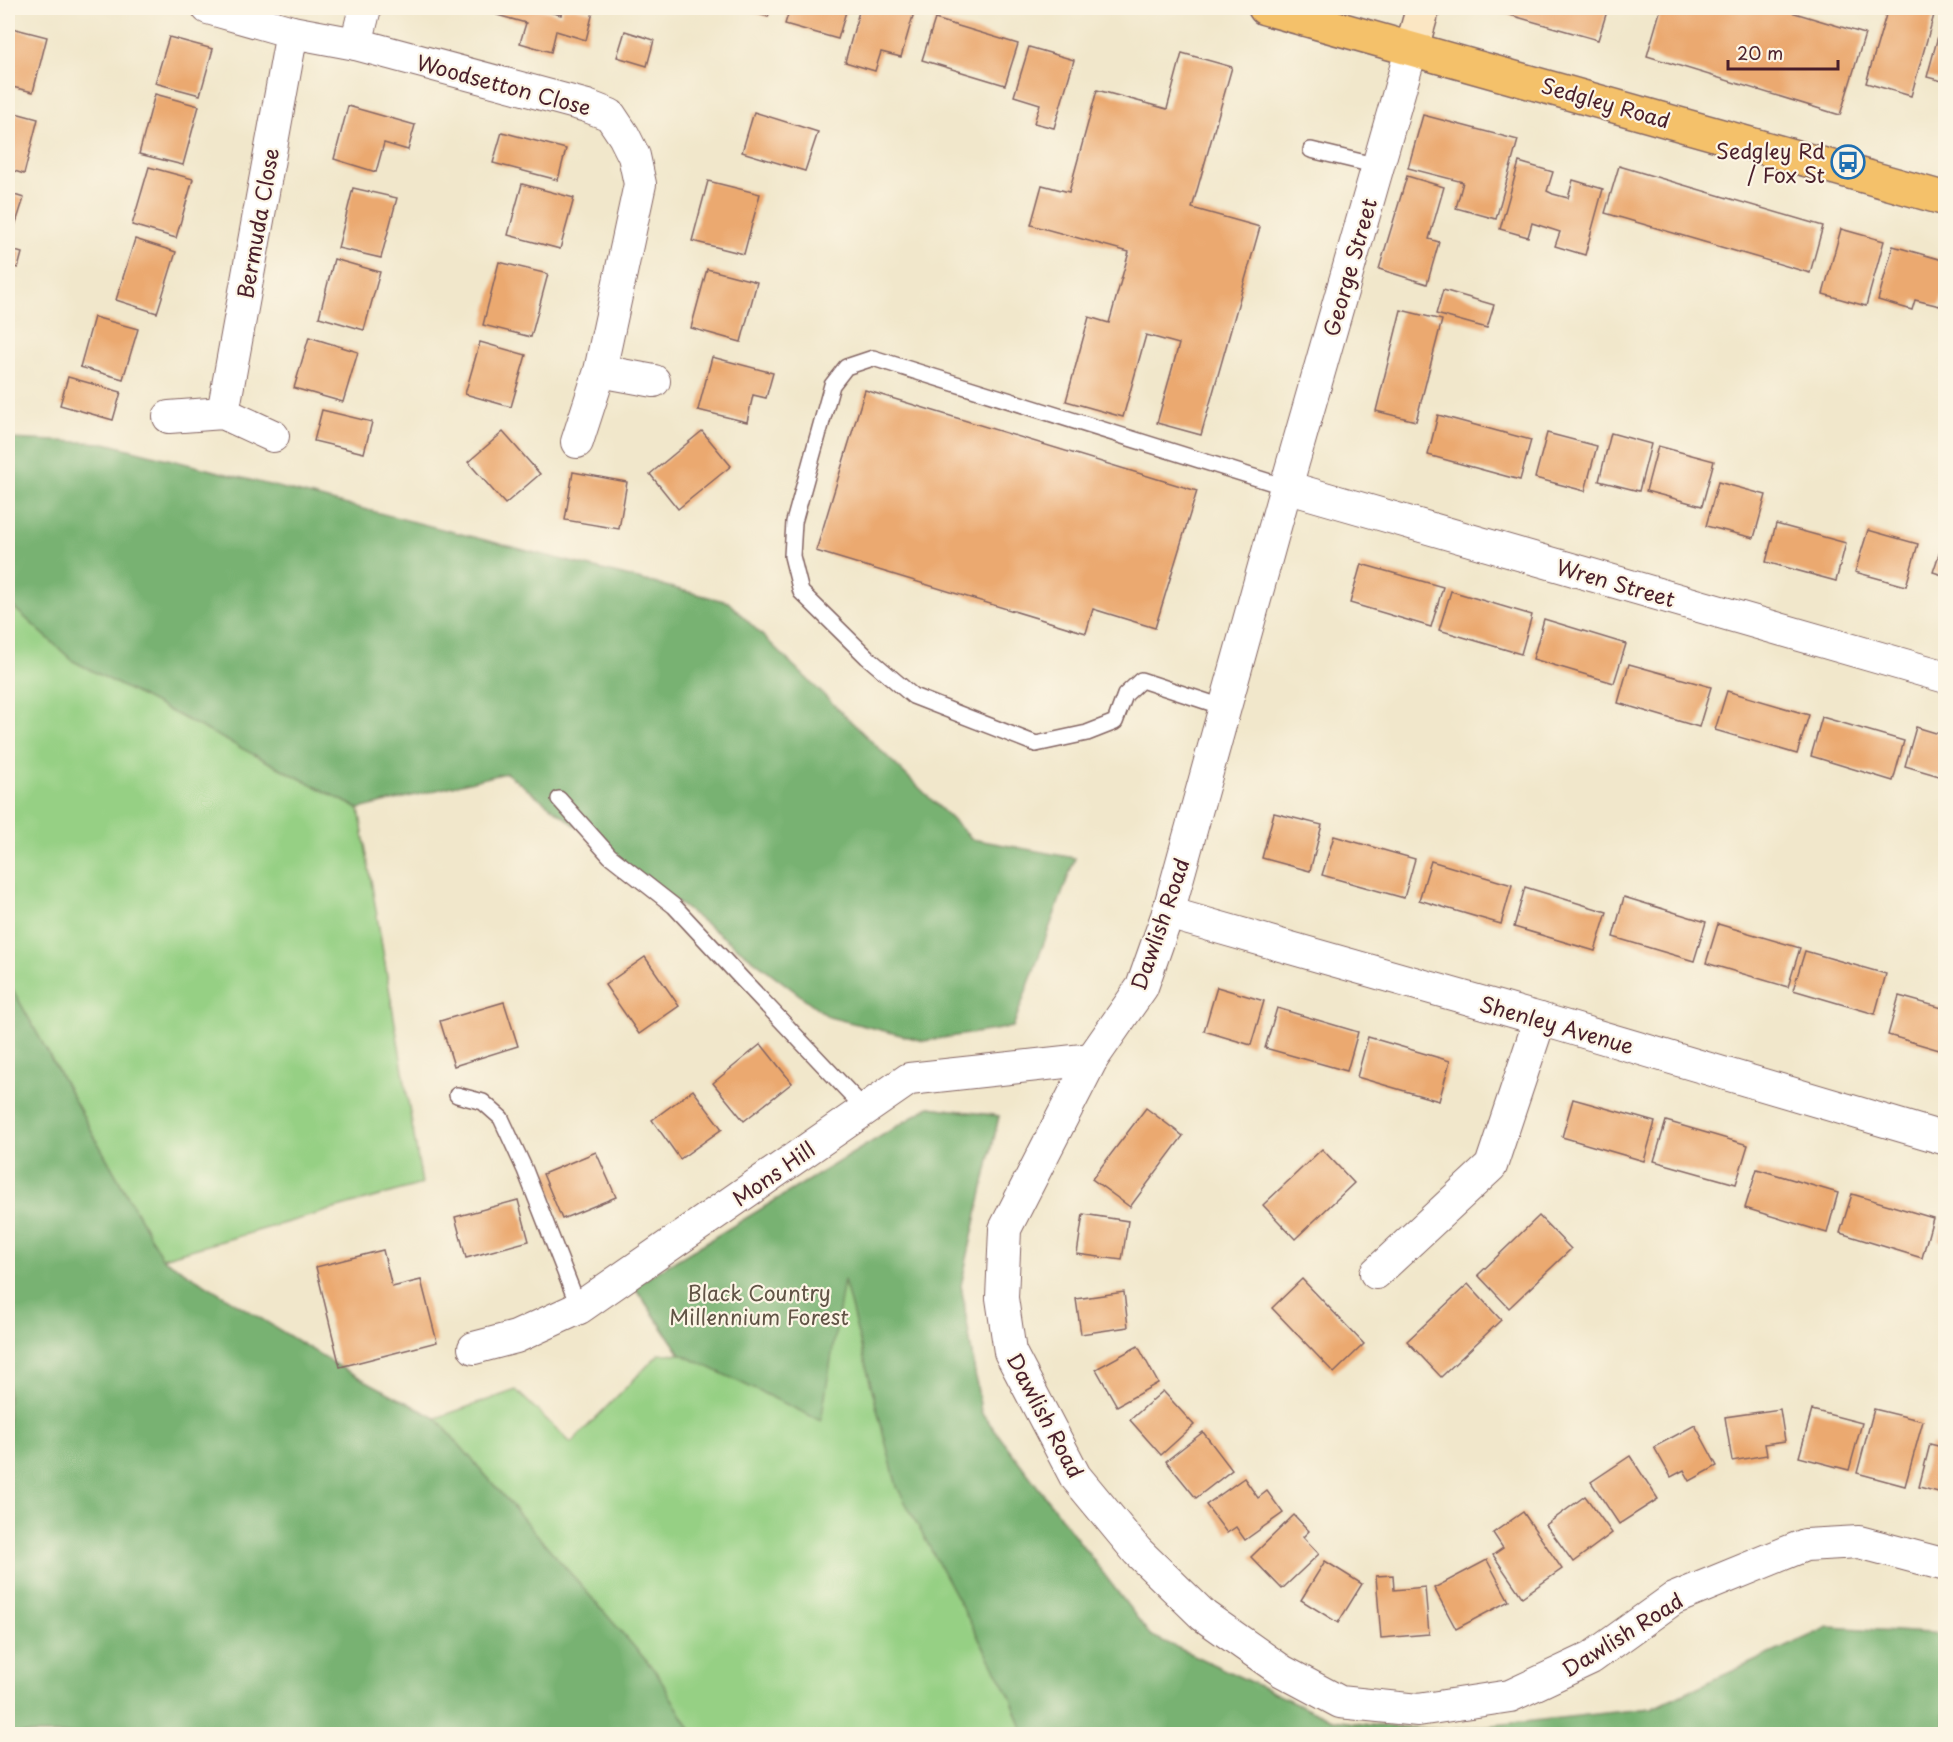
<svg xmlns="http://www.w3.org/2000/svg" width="1953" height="1742" font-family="'Playpen Sans',sans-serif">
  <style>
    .green { fill: #96d084; stroke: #707858; stroke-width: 1.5 }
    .forest { fill: #78b272; stroke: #61684e; stroke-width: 1.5 }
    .building { fill: #eba970 }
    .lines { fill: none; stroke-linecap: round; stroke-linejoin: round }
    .lane-casing { stroke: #846563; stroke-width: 18 }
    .street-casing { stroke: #846563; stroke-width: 34 }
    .secondary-casing { stroke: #846563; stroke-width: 36 }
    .primary-casing { stroke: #846563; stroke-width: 36 }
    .lane { stroke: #fff; stroke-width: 15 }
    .street { stroke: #fff; stroke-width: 32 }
    .secondary { stroke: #fbe6c3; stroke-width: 33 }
    .primary { stroke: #f4c16a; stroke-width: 33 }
    .labels { text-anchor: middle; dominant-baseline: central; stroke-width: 4.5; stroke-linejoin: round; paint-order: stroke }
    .street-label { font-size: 21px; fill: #4a1f2b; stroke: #fcf5e5 }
    .poi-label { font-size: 21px; fill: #4a1f2b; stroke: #fcf5e5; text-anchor: end }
    .park-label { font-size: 21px; fill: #615446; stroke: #fcf5e5 }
  </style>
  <rect width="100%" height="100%" fill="#fcf5e5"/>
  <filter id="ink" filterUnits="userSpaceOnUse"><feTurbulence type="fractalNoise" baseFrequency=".0167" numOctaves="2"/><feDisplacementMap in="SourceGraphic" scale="12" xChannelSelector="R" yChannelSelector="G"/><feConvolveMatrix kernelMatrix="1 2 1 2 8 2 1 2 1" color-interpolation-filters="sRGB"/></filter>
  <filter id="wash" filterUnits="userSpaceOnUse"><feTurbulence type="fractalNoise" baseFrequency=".008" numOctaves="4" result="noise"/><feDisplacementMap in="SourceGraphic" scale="24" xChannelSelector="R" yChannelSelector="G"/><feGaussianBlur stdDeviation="1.35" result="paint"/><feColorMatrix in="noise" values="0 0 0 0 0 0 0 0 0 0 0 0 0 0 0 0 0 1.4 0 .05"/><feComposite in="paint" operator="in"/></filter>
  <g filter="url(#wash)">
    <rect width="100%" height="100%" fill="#f1e7cb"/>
    <g class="green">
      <polygon points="8,602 73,661 359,809 422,1184 162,1258 8,981"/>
      <polygon points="8,1041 101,1226 494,1485 436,1418 516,1390 571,1443 659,1354 680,1354 634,1286 929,1107 999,1116 961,1285 981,1412 1150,1635 1332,1720 1377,1726 1449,1730 1561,1719 1652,1708 1692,1689 1709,1734 8,1734"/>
    </g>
    <g class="forest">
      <polygon points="8,439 105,443 728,602 972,839 1075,858 1013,1027 924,1041 829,1017 506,773 359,809 73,661 8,602"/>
      <polygon points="8,981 162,1258 340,1367 436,1418 656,1672 693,1734 8,1734"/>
      <polygon points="929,1107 999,1116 961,1285 981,1412 1150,1635 1332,1720 1377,1726 1449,1730 1652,1708 1829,1627 1945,1634 1945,1734 1024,1734 1011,1698 897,1487 844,1280 821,1421 681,1354 634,1286"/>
    </g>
    <g id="blocks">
      <g class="building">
        <polygon points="500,8 534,8 561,15 563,8 576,8 593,12 586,40 556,31 551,52 520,43 526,23 497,15"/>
        <polygon points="739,8 771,8 768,17"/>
        <polygon points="790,8 847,8 838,39 785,24"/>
        <polygon points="860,8 915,9 901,57 881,52 875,71 845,62"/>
        <polygon points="1485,8 1608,8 1598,40"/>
        <polygon points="1661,8 1778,8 1865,34 1840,115 1647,56"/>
        <polygon points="1888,8 1936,8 1911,96 1866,83"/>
        <polygon points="935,19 1018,44 1005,85 922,60"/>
        <polygon points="1941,25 1946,26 1946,82 1927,77"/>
        <polygon points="8,27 47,37 33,92 8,86"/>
        <polygon points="625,31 654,40 647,66 617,57"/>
        <polygon points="169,37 213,49 200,95 155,83"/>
        <polygon points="1029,47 1074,60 1054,128 1034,123 1040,104 1014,96"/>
        <polygon points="1182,53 1232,67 1192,208 1260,227 1201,435 1157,423 1179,344 1146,335 1123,417 1066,401 1089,317 1109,323 1129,252 1031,225 1042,185 1069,192 1097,90 1167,109"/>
        <polygon points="155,94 199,106 183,165 139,154"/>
        <polygon points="348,106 415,125 408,150 384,143 376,172 334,159"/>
        <polygon points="8,111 38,119 24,174 8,169"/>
        <polygon points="754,112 818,132 805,171 742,152"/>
        <polygon points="1423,115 1518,140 1496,219 1456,208 1463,182 1408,168"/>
        <polygon points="502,132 566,149 558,180 493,163"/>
        <polygon points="1519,162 1553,172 1547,191 1553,194 1568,198 1573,180 1603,189 1585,255 1555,246 1560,232 1532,223 1528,237 1500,229"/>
        <polygon points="1619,166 1823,226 1810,273 1605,213"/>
        <polygon points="149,167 193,179 176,238 132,225"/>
        <polygon points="1407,176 1444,187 1429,239 1439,242 1427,284 1379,269"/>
        <polygon points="708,181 760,194 744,254 692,241"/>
        <polygon points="522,184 574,198 560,249 508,235"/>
        <polygon points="353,188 397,198 381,258 338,248"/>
        <polygon points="8,193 24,198 14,229 8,226"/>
        <polygon points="1841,229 1884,241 1866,306 1823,294"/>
        <polygon points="135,239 176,252 157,313 116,300"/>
        <polygon points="1893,246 1946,261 1946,284 1940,306 1915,300 1912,310 1878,300"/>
        <polygon points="8,249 22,253 18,268 8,265"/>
        <polygon points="334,259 380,272 364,330 319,317"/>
        <polygon points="499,262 548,274 531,337 483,325"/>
        <polygon points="707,269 757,282 741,342 691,328"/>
        <polygon points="1443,290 1494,305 1487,328 1436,314"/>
        <polygon points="1401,310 1442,320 1416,421 1376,411"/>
        <polygon points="94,317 138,329 123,379 80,367"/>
        <polygon points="309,337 358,352 343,402 294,388"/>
        <polygon points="480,342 526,355 511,407 465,394"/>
        <polygon points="712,357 773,373 766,398 753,395 747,422 698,410"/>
        <polygon points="68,377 121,392 113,420 60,405"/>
        <polygon points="865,390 1197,491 1155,628 1093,609 1086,633 816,551"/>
        <polygon points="322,410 372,422 364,453 314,441"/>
        <polygon points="1438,415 1531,440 1520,480 1428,455"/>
        <polygon points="702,431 731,466 678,509 650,474"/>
        <polygon points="503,432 540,474 505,504 468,462"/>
        <polygon points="1547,433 1597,446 1585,491 1535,478"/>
        <polygon points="1611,433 1651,444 1639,491 1599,481"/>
        <polygon points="1658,446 1714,461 1702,506 1646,491"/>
        <polygon points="573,472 627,482 619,529 565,520"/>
        <polygon points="1718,482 1766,495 1754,538 1706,526"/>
        <polygon points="1776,524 1846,543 1836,581 1766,562"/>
        <polygon points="1868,530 1918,544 1906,586 1855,572"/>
        <polygon points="1946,534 1946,576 1933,572"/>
        <polygon points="1361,564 1443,587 1431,627 1350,603"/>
        <polygon points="1451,591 1532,615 1521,654 1439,630"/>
        <polygon points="1544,619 1626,644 1614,683 1533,659"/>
        <polygon points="1629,664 1711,687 1699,727 1618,703"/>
        <polygon points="1727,691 1809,715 1797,754 1715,730"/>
        <polygon points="1822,717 1904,741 1893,781 1811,756"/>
        <polygon points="1916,727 1946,736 1946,778 1905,766"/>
        <polygon points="1274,813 1322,825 1310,871 1262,858"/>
        <polygon points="1334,836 1415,859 1404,898 1322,875"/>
        <polygon points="1431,861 1512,885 1501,924 1419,900"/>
        <polygon points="1525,887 1607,912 1595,951 1514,927"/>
        <polygon points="1624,897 1706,922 1694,961 1613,937"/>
        <polygon points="1718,924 1800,948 1788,987 1706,963"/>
        <polygon points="1805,951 1886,974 1875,1014 1793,990"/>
        <polygon points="645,957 679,1006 639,1034 605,985"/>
        <polygon points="1217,987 1264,1001 1251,1045 1204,1031"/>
        <polygon points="1899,996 1946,1009 1946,1052 1888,1035"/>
        <polygon points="504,1002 518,1046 454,1066 440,1021"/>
        <polygon points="1277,1008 1358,1032 1347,1071 1265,1048"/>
        <polygon points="1368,1037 1450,1061 1439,1101 1357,1077"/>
        <polygon points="761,1044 792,1083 744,1121 713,1083"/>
        <polygon points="693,1090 722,1129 680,1159 652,1120"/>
        <polygon points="1573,1099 1655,1122 1644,1161 1562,1137"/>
        <polygon points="1146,1108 1183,1136 1130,1207 1092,1179"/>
        <polygon points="1666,1121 1748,1145 1736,1184 1654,1161"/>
        <polygon points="1322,1149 1354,1183 1295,1239 1263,1205"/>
        <polygon points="596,1152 616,1197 562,1219 543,1174"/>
        <polygon points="1757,1169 1838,1193 1827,1233 1745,1208"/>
        <polygon points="1852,1194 1933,1218 1922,1258 1840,1233"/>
        <polygon points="518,1200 529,1241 466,1258 455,1217"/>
        <polygon points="1083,1214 1128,1221 1122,1260 1077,1254"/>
        <polygon points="1539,1216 1571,1249 1509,1308 1478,1275"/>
        <polygon points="1946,1216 1946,1242 1938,1240"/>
        <polygon points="383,1250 392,1287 421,1280 437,1342 340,1367 316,1267"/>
        <polygon points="1302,1279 1364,1344 1334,1373 1272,1308"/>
        <polygon points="1468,1284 1501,1320 1441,1377 1407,1341"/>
        <polygon points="1124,1292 1128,1327 1081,1334 1076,1299"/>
        <polygon points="1138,1346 1158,1383 1117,1406 1096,1369"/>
        <polygon points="1163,1391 1194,1425 1161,1455 1130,1420"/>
        <polygon points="1780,1409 1785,1441 1765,1444 1767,1455 1732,1461 1725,1417"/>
        <polygon points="1874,1409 1923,1421 1905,1486 1857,1473"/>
        <polygon points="1812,1410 1862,1423 1849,1470 1799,1457"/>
        <polygon points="1695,1425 1717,1466 1690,1481 1684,1470 1671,1477 1654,1447"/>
        <polygon points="1203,1432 1232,1470 1196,1498 1166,1461"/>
        <polygon points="1930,1444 1946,1448 1946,1494 1919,1487"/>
        <polygon points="1630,1456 1658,1499 1619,1524 1591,1482"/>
        <polygon points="1244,1478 1258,1498 1267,1491 1283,1513 1245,1540 1236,1527 1227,1533 1206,1505"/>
        <polygon points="1585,1496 1612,1533 1573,1562 1546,1525"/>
        <polygon points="1523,1512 1562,1569 1522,1597 1493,1555 1503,1548 1493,1533"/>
        <polygon points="1294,1515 1309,1531 1303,1537 1319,1554 1282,1589 1251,1557"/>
        <polygon points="1487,1560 1509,1601 1456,1629 1434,1588"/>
        <polygon points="1325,1561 1362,1584 1338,1623 1301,1600"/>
        <polygon points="1393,1575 1394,1590 1425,1587 1429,1634 1381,1638 1376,1576"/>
      </g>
    </g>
  </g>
  <g filter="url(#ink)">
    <use href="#blocks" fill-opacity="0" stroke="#846563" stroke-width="1.5"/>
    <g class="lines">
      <g class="lane-casing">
        <g id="lane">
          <polyline points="1311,150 1378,166"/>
          <polyline points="1226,708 1141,680 1125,695 1115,722 1087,733 1036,744 913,696 867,657 801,592 792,556 794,522 832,385 846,367 873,358 1286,487"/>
          <polyline points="559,799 610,856 674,906 742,979 865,1109"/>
          <polyline points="457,1095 483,1102 501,1118 525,1170 579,1308"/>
        </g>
      </g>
      <g class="street-casing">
        <g id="street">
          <polyline points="208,8 292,32 356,44 587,106 610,115 624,136 634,156 640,184 600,371 577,442"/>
          <polyline points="356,44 365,8"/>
          <polyline points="1412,47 1286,487 1168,913 1142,987 1092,1059 1005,1229 1002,1298 1010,1352 1075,1476 1137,1551 1204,1616 1282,1671 1340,1702 1418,1710 1510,1696 1591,1658 1673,1599 1805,1545 1859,1542 1946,1565"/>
          <polyline points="600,371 654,381"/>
          <polyline points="223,413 292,32"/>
          <polyline points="169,417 223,413 273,436"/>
          <polyline points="1286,487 1946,677"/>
          <polyline points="1168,913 1540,1019 1946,1139"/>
          <polyline points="1376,1273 1491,1166 1540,1019"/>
          <polyline points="474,1348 516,1337 579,1308 909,1079 1092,1059"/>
        </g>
      </g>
      <g class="secondary-casing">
        <polyline id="secondary" points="1412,47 1423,8"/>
      </g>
      <g class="primary-casing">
        <polyline id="primary" points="1265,8 1946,199"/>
      </g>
      <use href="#lane" class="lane"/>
      <use href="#street" class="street"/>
      <use href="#secondary" class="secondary"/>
      <use href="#primary" class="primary"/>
    </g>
  </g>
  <defs>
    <g id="bus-ring" transform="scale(1.725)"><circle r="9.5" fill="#fcf5e5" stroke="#1f6fb2" stroke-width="1.5"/><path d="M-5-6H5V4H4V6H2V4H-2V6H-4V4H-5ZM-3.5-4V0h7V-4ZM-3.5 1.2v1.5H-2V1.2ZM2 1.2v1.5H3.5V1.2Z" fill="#1f6fb2"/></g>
  </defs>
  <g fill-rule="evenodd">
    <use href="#bus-ring" x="1848" y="162"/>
  </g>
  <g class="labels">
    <g class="street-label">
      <text transform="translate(504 84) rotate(15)">Woodsetton Close</text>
      <text transform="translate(1606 102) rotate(16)">Sedgley Road</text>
      <text transform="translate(257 223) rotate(-80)">Bermuda Close</text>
      <text transform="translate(1349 267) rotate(-74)">George Street</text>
      <text transform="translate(1616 582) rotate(16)">Wren Street</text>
      <text transform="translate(1159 924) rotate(-71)">Dawlish Road</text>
      <text transform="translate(1557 1024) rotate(16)">Shenley Avenue</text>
      <text transform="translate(773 1173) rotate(-35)">Mons Hill</text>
      <text transform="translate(1046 1415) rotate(62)">Dawlish Road</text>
      <text transform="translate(1622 1634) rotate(-32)">Dawlish Road</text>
    </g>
    <g class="poi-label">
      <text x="1825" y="150">Sedgley Rd<tspan x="1825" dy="24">/ Fox St</tspan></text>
    </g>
    <g class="park-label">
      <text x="759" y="1292">Black Country<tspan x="759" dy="24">Millennium Forest</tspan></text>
    </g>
  </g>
  <rect width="1953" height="1742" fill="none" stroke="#fcf5e5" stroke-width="30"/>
  <path d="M1728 60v9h110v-9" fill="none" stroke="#4a1f2b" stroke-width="3"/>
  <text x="1737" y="60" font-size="18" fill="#4a1f2b" stroke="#fcf5e5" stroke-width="4.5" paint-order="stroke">20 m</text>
</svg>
